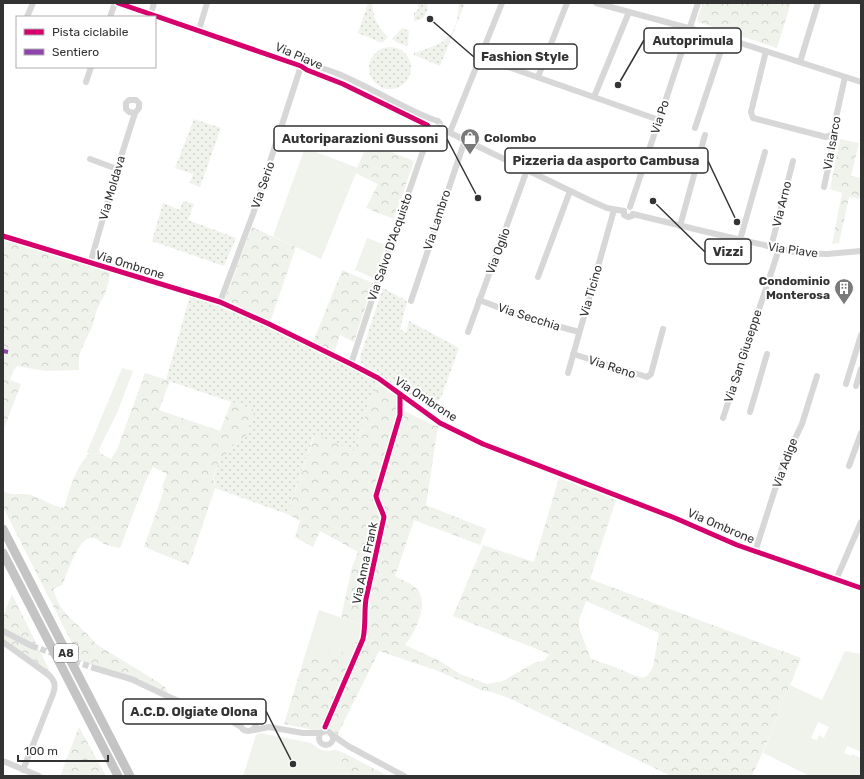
<svg xmlns="http://www.w3.org/2000/svg" width="864" height="779" font-family="Rubik,sans-serif">
  <style>
    .grass { fill: url(#grass-dots) }
    .forest { fill: url(#forest-crowns); fill-rule: evenodd }
    .garden { fill: #eff3ec; fill-rule: evenodd }
    .lines { fill: none; stroke-linecap: round; stroke-linejoin: round }
    .minor-tunnel { stroke: #d6d6d6; stroke-width: 6; stroke-dasharray: 6 3; stroke-linecap: butt }
    .minor { stroke: #d7d7d7; stroke-width: 6 }
    .highway { stroke: #c4c4c4; stroke-width: 9 }
    .quiet { stroke: #8e44ad; stroke-width: 4; stroke-dasharray: 8 4; stroke-linecap: butt }
    .cycleway-casing { stroke: #fff; stroke-width: 8 }
    .cycleway { stroke: #d6006c; stroke-width: 5 }
    .labels { text-anchor: middle; dominant-baseline: central; stroke-width: 4; stroke-linejoin: round; paint-order: stroke }
    .shield { fill: #fff; stroke: #707070; stroke-width: 1 }
    .shield-label { font-size: 11px; font-weight: bold; fill: #333 }
    .street-label { font-size: 12px; fill: #333; stroke: #fff }
    .poi-label { font-size: 12px; font-weight: bold; fill: #333; stroke: #fff; text-anchor: start }
    .leader { fill: none; stroke: #333; stroke-width: 1.5 }
    .callout-dot { fill: #333; stroke: #fff; stroke-width: 1.5 }
    .callout { fill: #fff; stroke: #333; stroke-width: 1.5 }
    .callout-label { font-size: 13px; text-anchor: middle; font-weight: bold; fill: #333 }
  </style>
  <defs>
    <pattern id="grass-dots" width="8" height="8" patternUnits="userSpaceOnUse"><rect width="8" height="8" fill="#eff3ec"/><path d="M2 2h.1M6 6h.1" fill="none" stroke="#cdd1cb" stroke-width="1.8" stroke-linecap="round"/></pattern>
    <pattern id="forest-crowns" width="20" height="18" patternUnits="userSpaceOnUse"><rect width="20" height="18" fill="#eff3ec"/><path d="M2 6a3 3 0 1 1 6 0M12 15a3 3 0 1 1 6 0" fill="none" stroke="#cdd1cb"/></pattern>
  </defs>
  <rect width="100%" height="100%" fill="#fff"/>
  <g class="grass">
    <path d="M368,3h4c1,14 5,24 16,34l-6,6 -24,-10z"/>
    <path d="M417,3h10c2,10 -3,17 -13,18v-9l3,-1 2,-3z"/>
    <path d="M458,3h7l-25,63 -26,-11v-2c30,-10 43,-13 45,-48z"/>
    <polygon points="402,28 409,31 408,46 398,43 392,39"/>
    <circle cx="390" cy="68" r="21"/>
    <polygon points="194,119 221,128 200,187 190,183 193,174 175,168"/>
    <polygon points="183,201 194,204 188,220 236,238 224,266 152,241 163,203 180,210"/>
    <polygon points="383,288 407,301 400,329 406,333 409,321 459,348 442,395 433,410 362,364 360,358 361,354"/>
    <path d="M190,296c66,22 128,52 188,86l-7,14 -17,55 -40,-16 -27,79 -72,-26c-4,-22 10,-32 22,-49 7,-9 12,-19 18,-29l-89,-30z"/>
  </g>
  <g class="forest">
    <polygon points="703,3 791,3 777,48 698,22 697,19"/>
    <polygon points="373,131 393,140 388,151 414,161 394,219 366,208 378,184 355,173"/>
    <polygon points="840,139 859,143 851,176 861,178 861,199 849,197 839,243 832,244 842,193 830,189"/>
    <polygon points="252,227 296,247 270,322 224,301"/>
    <polygon points="3,238 110,272 109,279 105,294 97,309 92,327 81,350 79,356 79,370 45,371 17,366 13,371 10,380 21,384 3,431"/>
    <polygon points="342,270 373,283 354,342 340,335 334,353 313,342"/>
    <path d="M145,373l25,8 -11,29 61,21 11,-29 24,8 -11,31 -7,-1 -19,24 -5,14 2,10 -26,77 -45,-18 20,-57 -2,-3 5,-13 -14,-7 -7,13 -26,68c-5,-1 -11,-2 -16,-4 -4,-2 -8,-7 -14,-6 -12,1 -23,37 -28,47l-9,4c8,29 27,34 43,55l62,38c5,4 11,6 9,13l-86,-34 -78,-154v-16c10,6 17,1 28,4 11,4 21,11 33,13 6,-18 11,-41 25,-54l11,-1 11,6 6,-9z"/>
    <path d="M378,382l19,15 1,11 35,17 5,1 -12,79 60,24 -6,16 -66,-25 -19,56c7,4 16,7 22,13 13,16 -2,43 -12,56l35,16 20,13 27,10 16,-3 31,-18 11,-3 4,-6 -96,-38 30,-71 51,17 25,-84 57,22 -26,79 211,79 -36,89 -13,29h-81l-158,-76 -18,-7 -14,-3 -43,-19 -59,-20 -42,85c-4,-9 -10,-10 -18,-5l-35,-7 21,-69 19,6 5,-13 34,-23 -22,-8 11,-50 6,-15 -38,-21 -7,16 -18,-10 5,-16 -13,-7 28,-80 39,17 17,-55zM586,601l73,32 -6,34 -5,8 -5,3 -12,-4 -16,-7 -24,-8 -12,-31v-8z"/>
    <polygon points="12,594 57,686 3,644 3,617"/>
    <polygon points="79,727 106,776 60,776"/>
    <polygon points="344,753 388,776 336,776"/>
  </g>
  <g class="garden">
    <polygon points="305,148 358,168 321,259 273,236"/>
    <polygon points="367,238 386,245 374,278 355,270"/>
    <polygon points="122,368 133,371 117,413 99,449 100,453 89,454 87,452"/>
    <polygon points="319,610 363,625 350,655 330,648 324,662 305,655"/>
    <path d="M845,651l16,3v98l-14,-6 -3,7 7,3 1,-2 9,4 -1,18h-50l-47,-23 27,-68 32,15zM818,722l11,5 -5,11 -5,-3 -2,5 -6,-2z"/>
    <polygon points="260,733 311,743 319,749 325,751 336,750 344,753 336,776 243,776 256,735"/>
  </g>
  <g class="lines">
    <polyline class="minor-tunnel" points="32,646 94,668"/>
    <g class="minor">
      <polyline points="118,3 301,66 307,70 343,84 427,125 433,132 438,131 440,128"/>
      <polyline points="596,3 725,38 861,82"/>
      <polyline points="151,14 154,3"/>
      <polyline points="27,17 33,3"/>
      <polyline points="110,17 115,3"/>
      <polyline points="199,30 207,3"/>
      <polyline points="766,51 751,112 753,118 826,137 831,135"/>
      <polyline points="480,57 659,120"/>
      <polyline points="800,62 818,3"/>
      <path d="M301,66c27,-7 106,47 137,55l2,3v4"/>
      <polyline points="538,77 567,3"/>
      <polyline points="86,82 91,67"/>
      <polyline points="594,97 629,12"/>
      <polyline points="440,128 589,200 607,208 624,211"/>
      <polyline points="695,128 725,38"/>
      <polyline points="450,132 502,3"/>
      <polyline points="90,159 117,169"/>
      <polyline points="824,187 833,145 831,135 833,131 845,77"/>
      <polyline points="630,207 698,3"/>
      <polyline points="624,211 624,215 628,217 632,216 633,214"/>
      <polyline points="633,214 707,232 799,253 827,254 861,251"/>
      <polyline points="680,226 705,135"/>
      <polyline points="3,236 220,302 269,324 351,364 378,378 440,423 483,444 675,518 737,545 861,588"/>
      <polyline points="740,240 765,152"/>
      <polyline points="771,247 793,161"/>
      <polyline points="90,264 117,169 135,113 139,108 139,103 136,100 129,100 126,103 126,109 129,112 135,113"/>
      <polyline points="538,277 570,191"/>
      <polyline points="479,300 524,317 579,332"/>
      <polyline points="411,301 465,140"/>
      <polyline points="220,302 253,214 301,66"/>
      <polyline points="468,332 527,170"/>
      <polyline points="573,354 647,377 651,374 663,329"/>
      <polyline points="351,364 380,275 422,154 432,131"/>
      <polyline points="568,373 614,210"/>
      <polyline points="846,384 861,335"/>
      <polyline points="856,386 861,369"/>
      <polyline points="750,412 767,354"/>
      <polyline points="723,418 779,249"/>
      <polyline points="849,466 861,433"/>
      <polyline points="755,552 783,464 802,424 817,376"/>
      <polyline points="836,580 861,522"/>
      <polyline points="3,631 32,646"/>
      <path d="M3,642l46,33c6,6 7,11 4,19l-30,76"/>
      <polyline points="94,668 131,679 167,696 204,712 233,722 241,727"/>
      <circle cx="248" cy="723" r="8"/>
      <polyline points="254,730 269,727 303,733 321,733"/>
      <circle cx="326" cy="738" r="7"/>
      <path d="M323,732l40,-93c3,-14 1,-27 3,-40l18,-82c-2,-7 -6,-13 -8,-21l24,-81v-20"/>
      <polyline points="331,734 348,746 404,776"/>
      <polyline points="3,761 39,776"/>
    </g>
    <g class="highway">
      <polyline points="3,529 130,776"/>
      <polyline points="3,553 118,776"/>
    </g>
    <polyline class="quiet" points="3,351 8,352"/>
    <g class="cycleway-casing">
      <g id="cycleway">
        <polyline points="118,3 301,66 307,70 343,84 427,125 433,132 438,131 440,128"/>
        <polyline points="3,236 220,302 269,324 351,364 378,378 440,423 483,444 675,518 737,545 861,588"/>
        <path d="M325,727l38,-88c3,-14 1,-27 3,-40l18,-82c-2,-7 -6,-13 -8,-21l24,-81v-20"/>
      </g>
    </g>
    <use href="#cycleway" class="cycleway"/>
  </g>
  <defs>
    <g id="shop-pin" transform="scale(1)"><path d="M0 17L-7.5 6A9.5 9.5 0 1 1 7.5 6Z" fill="#7a7a7a" stroke="#fff"/><path d="M-5-2.5h2.3a2.7 3.5 0 0 1 5.4 0H5L5.5 6h-11ZM-1.5-2.5h3a1.5 2.3 0 0 0-3 0Z" fill="#fff"/></g>
    <g id="building-pin" transform="scale(1)"><path d="M0 17L-7.5 6A9.5 9.5 0 1 1 7.5 6Z" fill="#7a7a7a" stroke="#fff"/><path d="M-4-6H4V6H1V3H-1V6H-4ZM-2.5-4.3h1.7v1.8h-1.7ZM.8-4.3h1.7v1.8H.8ZM-2.5-1h1.7V.8h-1.7ZM.8-1h1.7V.8H.8Z" fill="#fff"/></g>
  </defs>
  <g fill-rule="evenodd">
    <use href="#shop-pin" x="470" y="138"/>
    <use href="#building-pin" x="844" y="288"/>
  </g>
  <g class="labels">
    <rect class="shield" x="54" y="644" width="24" height="18" rx="3"/>
    <g class="shield-label">
      <text x="66" y="653">A8</text>
    </g>
    <g class="street-label">
      <text transform="translate(299 56) rotate(23)">Via Piave</text>
      <text transform="translate(660 117) rotate(-72)">Via Po</text>
      <text transform="translate(832 143) rotate(-80)">Via Isarco</text>
      <text transform="translate(263 185) rotate(-71)">Via Serio</text>
      <text transform="translate(112 188) rotate(-74)">Via Moldava</text>
      <text transform="translate(782 204) rotate(-76)">Via Arno</text>
      <text transform="translate(437 220) rotate(-72)">Via Lambro</text>
      <text transform="translate(390 247) rotate(-71)">Via Salvo D'Acquisto</text>
      <text transform="translate(793 250) rotate(8)">Via Piave</text>
      <text transform="translate(498 251) rotate(-70)">Via Oglio</text>
      <text transform="translate(130 265) rotate(17)">Via Ombrone</text>
      <text transform="translate(591 291) rotate(-74)">Via Ticino</text>
      <text transform="translate(529 317) rotate(18)">Via Secchia</text>
      <text transform="translate(743 356) rotate(-72)">Via San Giuseppe</text>
      <text transform="translate(612 367) rotate(18)">Via Reno</text>
      <text transform="translate(426 399) rotate(33)">Via Ombrone</text>
      <text transform="translate(785 463) rotate(-70)">Via Adige</text>
      <text transform="translate(721 526) rotate(23)">Via Ombrone</text>
      <text transform="translate(365 563) rotate(-78)">Via Anna Frank</text>
    </g>
    <g class="poi-label">
      <text x="484" y="138">Colombo</text>
      <text x="830" y="281" text-anchor="end">Condominio<tspan x="830" dy="14">Monterosa</tspan></text>
    </g>
  </g>
  <path class="leader" d="M618 85L644 40M430 19L474 57M478 198L447 139M737 222L708 161M653 201L705 252M293 764L266 711"/>
  <g class="callout-dot">
    <circle cx="618" cy="85" r="4"/>
    <circle cx="430" cy="19" r="4"/>
    <circle cx="478" cy="198" r="4"/>
    <circle cx="737" cy="222" r="4"/>
    <circle cx="653" cy="201" r="4"/>
    <circle cx="293" cy="764" r="4"/>
  </g>
  <g class="callout">
    <rect x="644" y="28" width="97" height="25" rx="4"/>
    <rect x="474" y="44" width="103" height="25" rx="4"/>
    <rect x="274" y="126" width="173" height="25" rx="4"/>
    <rect x="505" y="148" width="203" height="25" rx="4"/>
    <rect x="705" y="239" width="46" height="25" rx="4"/>
    <rect x="123" y="699" width="143" height="25" rx="4"/>
  </g>
  <g class="callout-label">
    <text x="693" y="45">Autoprimula</text>
    <text x="525" y="61">Fashion Style</text>
    <text x="360" y="143">Autoriparazioni Gussoni</text>
    <text x="606" y="165">Pizzeria da asporto Cambusa</text>
    <text x="728" y="256">Vizzi</text>
    <text x="194" y="716">A.C.D. Olgiate Olona</text>
  </g>
  <rect width="864" height="779" fill="none" stroke="#333333" stroke-width="8"/>
  <rect x="16" y="16" width="140" height="52" fill="#ffffff" stroke="#adadad"/>
  <rect x="24" y="29" width="20" height="6" fill="#d6006c" stroke="#adadad"/>
  <text x="52" y="36" font-size="12" fill="#333333">Pista ciclabile</text>
  <rect x="24" y="49" width="20" height="6" fill="#8e44ad" stroke="#adadad"/>
  <text x="52" y="56" font-size="12" fill="#333333">Sentiero</text>
  <path d="M18 755v6h90v-6" fill="none" stroke="#333333" stroke-width="2"/>
  <text x="24" y="755" font-size="12" fill="#333333" stroke="#ffffff" stroke-width="3" paint-order="stroke">100 m</text>
</svg>
